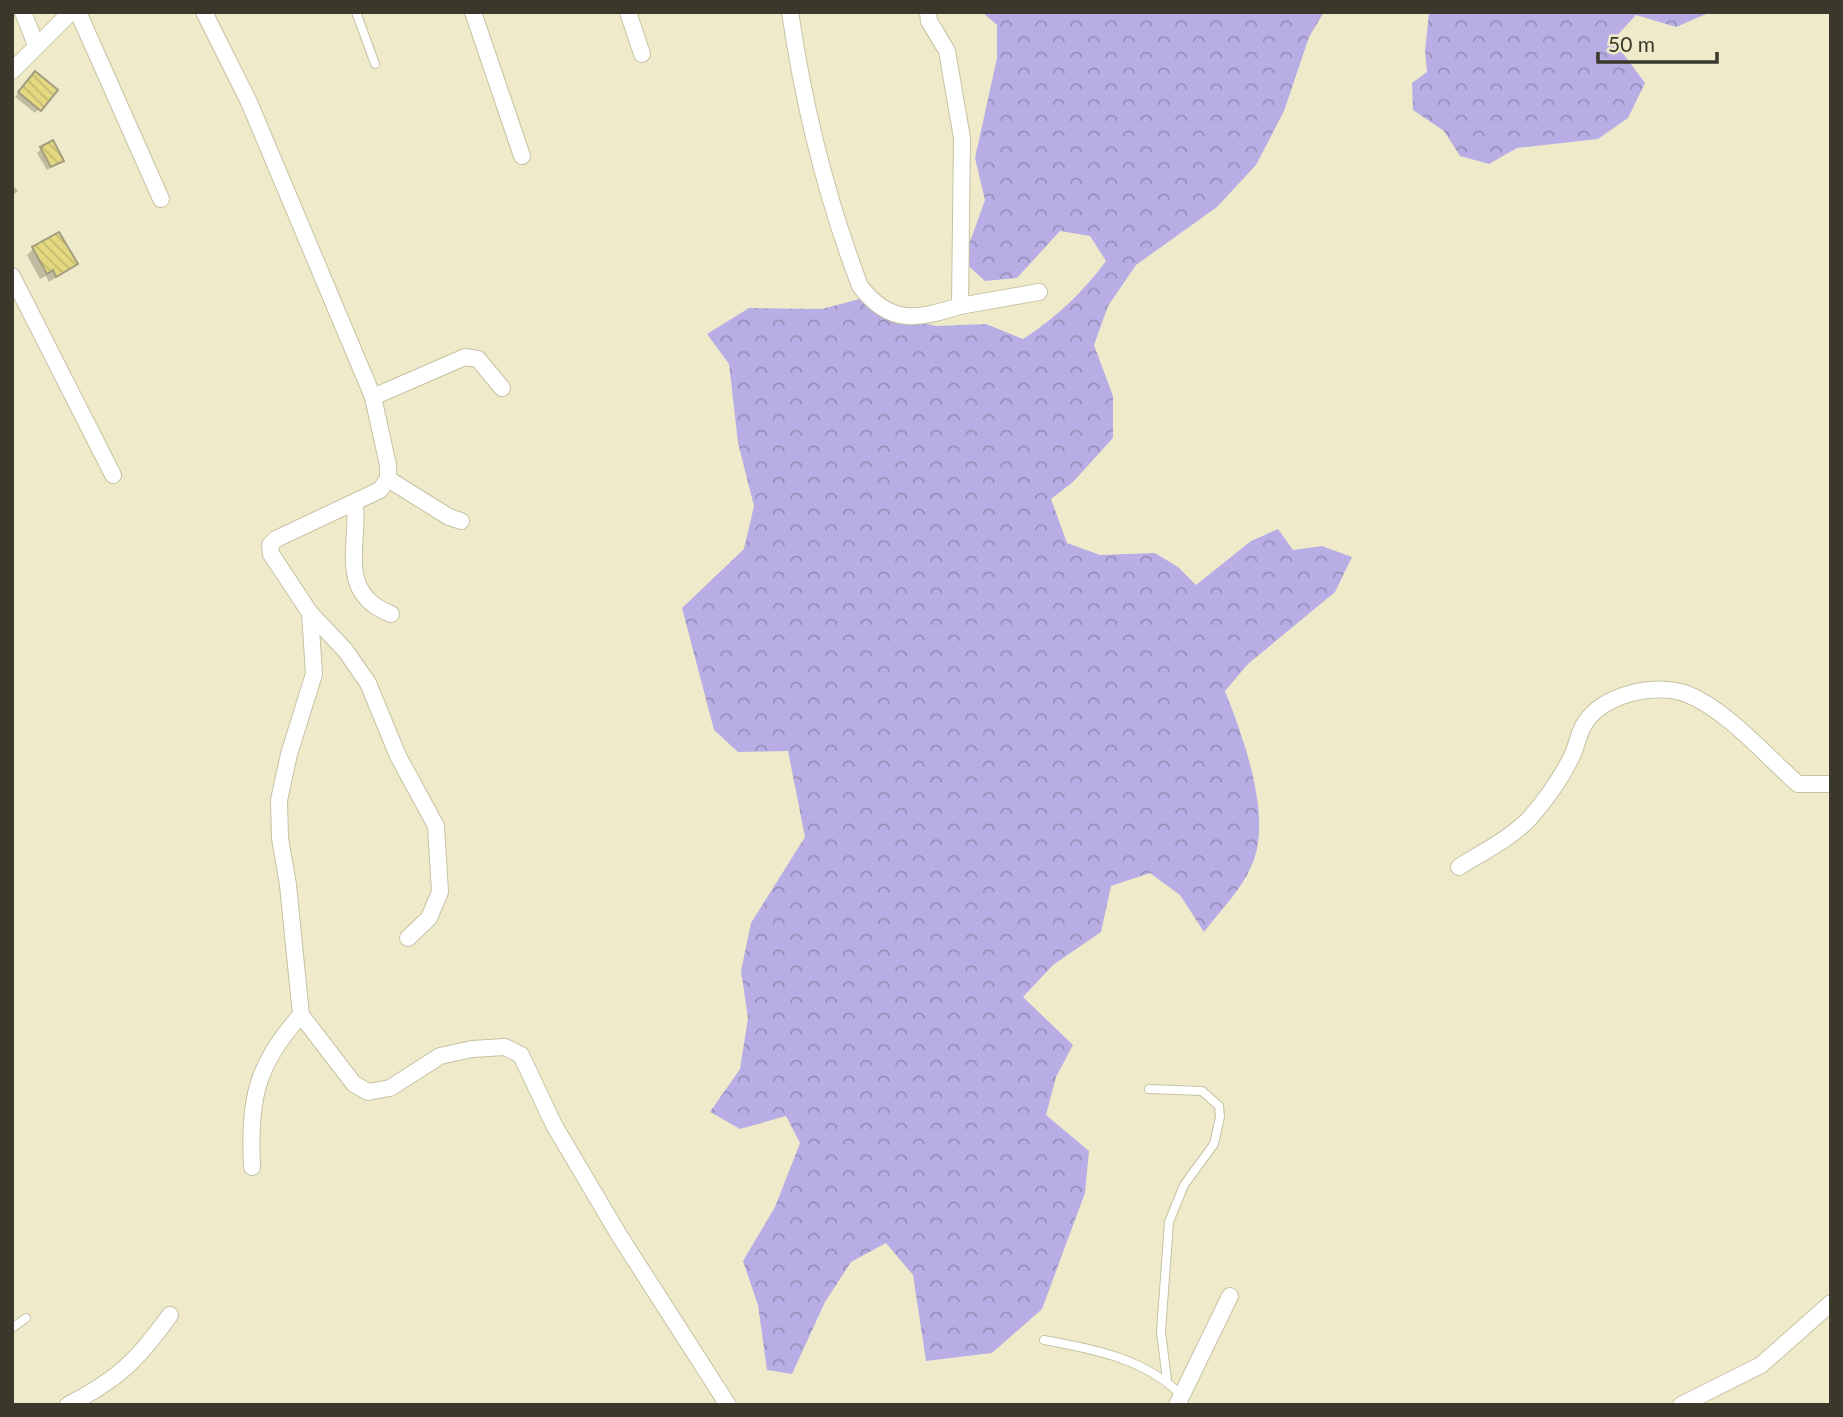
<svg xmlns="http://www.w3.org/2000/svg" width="1843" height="1417" font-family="Lato,sans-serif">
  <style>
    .forest { fill: url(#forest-crowns) }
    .shadow { fill: #0003 }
    .building { fill: url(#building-back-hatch); stroke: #a29e7f; stroke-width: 2 }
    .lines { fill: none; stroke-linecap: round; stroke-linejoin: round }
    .lane-casing { stroke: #c6c2a3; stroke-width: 10 }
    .street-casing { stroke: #c6c2a3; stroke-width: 18 }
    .lane { stroke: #fff; stroke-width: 8 }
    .street { stroke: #fff; stroke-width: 16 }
  </style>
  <defs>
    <pattern id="forest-crowns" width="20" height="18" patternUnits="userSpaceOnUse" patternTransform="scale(1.75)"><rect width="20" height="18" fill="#b8aee5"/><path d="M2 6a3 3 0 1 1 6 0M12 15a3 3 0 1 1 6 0" fill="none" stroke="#978fba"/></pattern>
    <pattern id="building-back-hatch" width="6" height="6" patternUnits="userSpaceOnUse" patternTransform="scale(1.75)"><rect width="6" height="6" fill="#e4d881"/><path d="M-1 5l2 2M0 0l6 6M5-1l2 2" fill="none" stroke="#c4ba70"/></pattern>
  </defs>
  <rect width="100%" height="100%" fill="#efebca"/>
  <g class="forest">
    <path d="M982,12h342l-15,25 -25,74 -28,54 -39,42 -81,58 -28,41 -14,39 19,51v42l-40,44 -22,17 16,44 33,12 55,-2 23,14 18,18 55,-44 27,-12 15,21 29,-4 30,11 -17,35 -87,72 -23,27c18,46 49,128 26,176 -10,23 -32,45 -47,65l-24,-37 -30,-22 -39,13 -10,46 -48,33 -30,32 50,48 -17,32 -10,38 43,36 -4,42 -43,116 -50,44 -66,8 -13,-86 -27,-32 -35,19 -26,40 -33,72 -25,-4 -9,-65 -15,-44 32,-54 25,-64 -14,-27 -46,13 -30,-17 30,-43 8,-51 -7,-47 10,-48 54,-86 -17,-86 -50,1 -24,-22 -32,-122 62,-59 10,-43 -16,-63 -9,-79 -22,-30 42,-26 73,1 45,-12 36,21 33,8 50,-2 37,15c34,-22 59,-46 83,-78l-16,-25 -30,-5 -43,47 -32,3 -22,-20 22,-61 -10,-42 22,-100v-33z"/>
    <polygon points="1429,12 1711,12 1676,27 1636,15 1613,40 1645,83 1628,118 1598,139 1517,148 1489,164 1460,156 1444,131 1413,110 1412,83 1427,72 1425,51"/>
  </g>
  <g class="shadow">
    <polygon points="31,78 39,109 35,113 15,97"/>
    <polygon points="41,149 62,160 47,170 37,153"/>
    <polygon points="12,184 18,191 12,196"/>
    <polygon points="33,249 76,264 49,282 46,276 40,279 27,255"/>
  </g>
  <g class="building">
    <polygon points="35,71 58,90 41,111 18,92"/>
    <polygon points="53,140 64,161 51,167 40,147"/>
    <polygon points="59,232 78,264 56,277 53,270 47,274 32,247"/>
  </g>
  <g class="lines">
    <g class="lane-casing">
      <g id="lane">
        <polyline points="356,12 375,64"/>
        <polyline points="1149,1089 1202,1091 1219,1106 1220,1117 1214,1144 1184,1185 1169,1222 1161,1332 1167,1380"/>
        <polyline points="12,1328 26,1318"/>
        <path d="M1044,1340c50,9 103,19 139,57"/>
      </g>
    </g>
    <g class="street-casing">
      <g id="street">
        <polyline points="23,12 36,45"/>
        <polyline points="78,12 161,199"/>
        <polyline points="204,12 249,102 373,397 388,465 388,479 380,490 276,539 270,545 271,554 310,613 314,674 289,754 279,800 280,838 288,885 301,1015"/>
        <polyline points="473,12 522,156"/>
        <polyline points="628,12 642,54"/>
        <path d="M790,12c14,95 36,185 70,274 30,40 58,33 100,20"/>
        <polyline points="928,12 929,21 947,51 962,138 960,306 1039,292"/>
        <polyline points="12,71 71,12"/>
        <polyline points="12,276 113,475"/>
        <polyline points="373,397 465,357 478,359 502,388"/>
        <polyline points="388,479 449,517 461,521"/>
        <path d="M355,504c4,43 -18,89 36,110"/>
        <polyline points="310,613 345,650 368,683 398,756 436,826 440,892 429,918 408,938"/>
        <path d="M1459,867c22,-14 52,-29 70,-48 16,-18 31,-39 42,-61 6,-11 7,-25 14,-35 19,-29 71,-41 102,-29 40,16 79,62 111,90h33"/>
        <path d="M252,1167c-3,-65 3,-102 49,-152l53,69 14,8 22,-4 50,-32 32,-7 33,-2 16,8 33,70 65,110 109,170"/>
        <path d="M68,1405c50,-26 69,-44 102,-90"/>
        <polyline points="1177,1405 1230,1296"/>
        <polyline points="1681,1405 1761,1365 1831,1303"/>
      </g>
    </g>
    <use href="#lane" class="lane"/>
    <use href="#street" class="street"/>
  </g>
  <rect width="1843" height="1417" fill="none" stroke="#39382b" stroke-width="28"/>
  <path d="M1598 52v10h119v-10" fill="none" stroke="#39382b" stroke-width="3.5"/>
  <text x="1608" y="52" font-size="21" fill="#39382b" stroke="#efebca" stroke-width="5" paint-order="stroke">50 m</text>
</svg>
